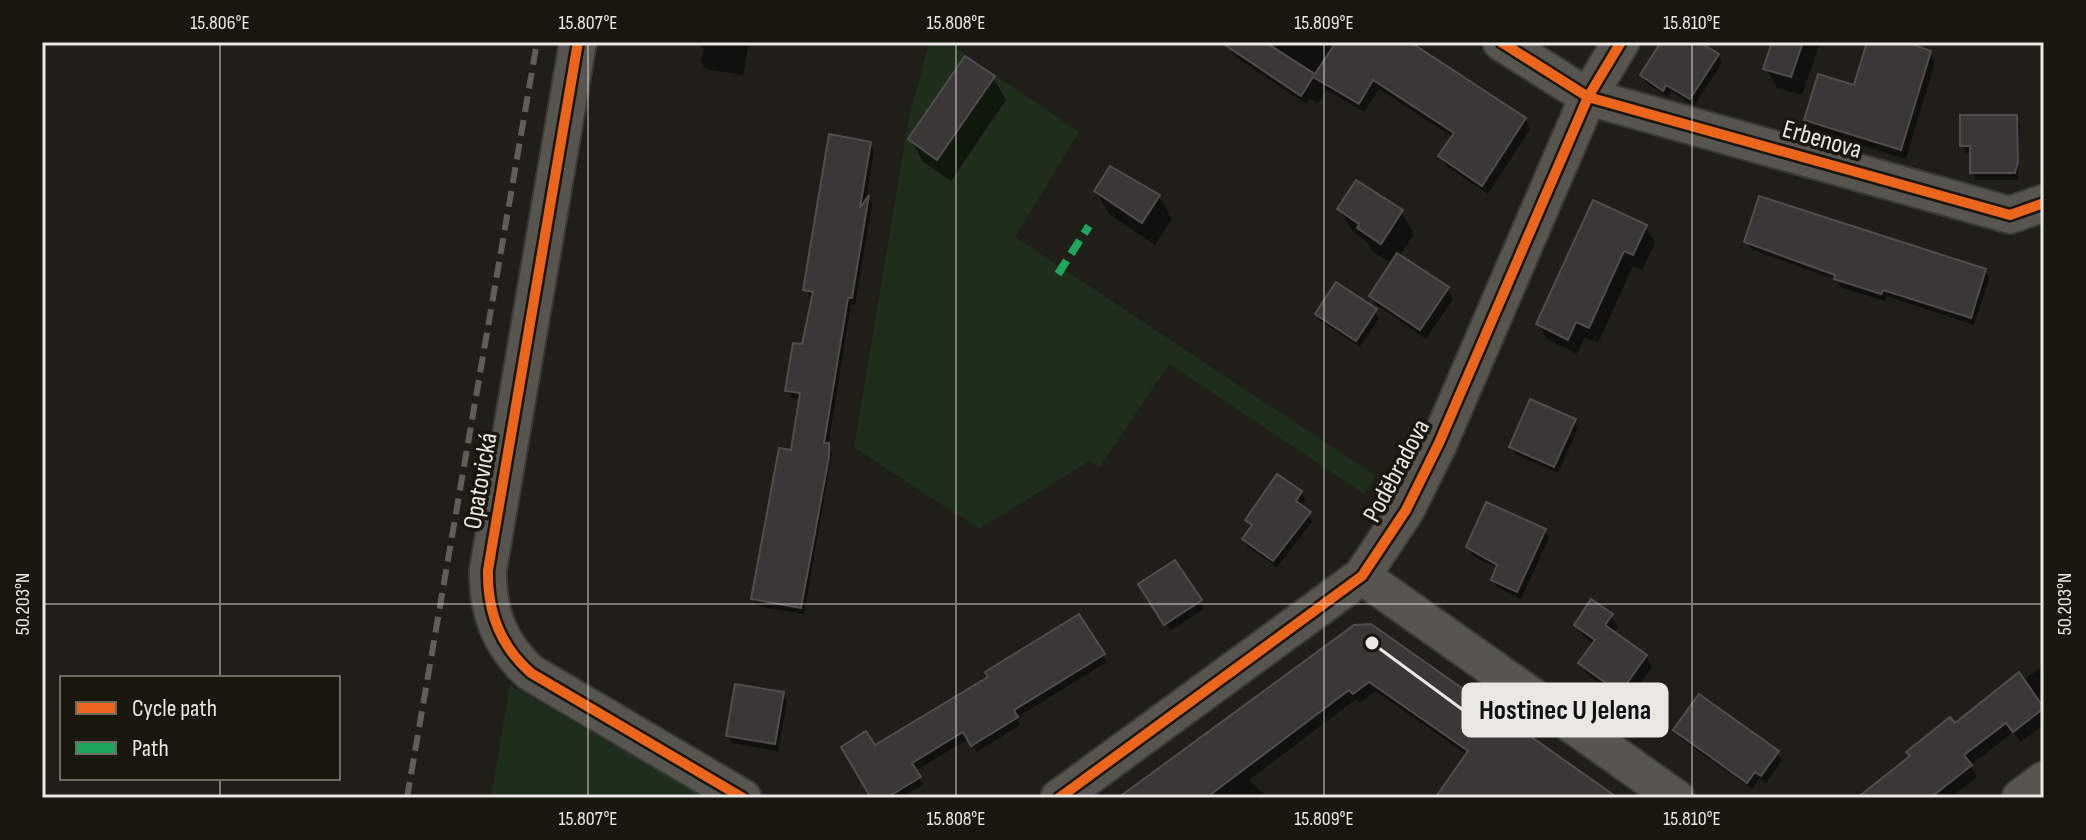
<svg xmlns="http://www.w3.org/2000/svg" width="2086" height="840" font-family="'Sofia Sans Condensed',sans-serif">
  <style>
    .green { fill: #1f2e1a }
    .shadow { fill: #0007 }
    .building { fill: #3a3736; stroke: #504d4c; stroke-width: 2 }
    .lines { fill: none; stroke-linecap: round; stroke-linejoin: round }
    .minor-casing { stroke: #393935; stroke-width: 40 }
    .minor { stroke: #565550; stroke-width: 36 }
    .rail { stroke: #5f5e5a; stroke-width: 6; stroke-dasharray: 16 8; stroke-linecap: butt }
    .quiet { stroke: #20a55d; stroke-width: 8; stroke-dasharray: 16 8; stroke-linecap: butt }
    .cycleway-casing { stroke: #18160d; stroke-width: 15 }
    .cycleway { stroke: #eb651d; stroke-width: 10 }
    .ticks { fill: none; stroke: #eae8e3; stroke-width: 2; stroke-opacity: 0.45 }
    .labels { text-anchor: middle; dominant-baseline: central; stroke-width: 7; stroke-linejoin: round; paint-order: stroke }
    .street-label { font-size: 26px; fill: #eae8e3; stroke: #18160d }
    .leader { fill: none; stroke: #eae8e3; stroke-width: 3 }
    .callout-dot { fill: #eae8e3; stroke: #18160d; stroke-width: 3 }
    .callout { fill: #eae8e3; stroke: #eae8e3; stroke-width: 3 }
    .callout-label { font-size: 28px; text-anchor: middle; font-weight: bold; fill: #111 }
    .neatline { fill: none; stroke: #eae8e3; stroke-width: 3 }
    .ticks-label { font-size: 20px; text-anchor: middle; fill: #eae8e3 }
  </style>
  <rect width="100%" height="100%" fill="#1f1e19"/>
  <g class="green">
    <polygon points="929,42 947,42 1079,132 1015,237 1376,476 1364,494 1169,364 1100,467 1090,461 979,529 854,447 908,122"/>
    <polygon points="510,685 705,798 491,798"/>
  </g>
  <g class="shadow">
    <polygon points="698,42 749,42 743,75 705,69 701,61 704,49"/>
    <polygon points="1224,42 1406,42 1525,119 1530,129 1488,194 1446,166 1441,156 1453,137 1379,89 1364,112 1327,90 1318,104 1310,98 1306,104 1237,58"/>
    <polygon points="1663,42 1695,42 1718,56 1722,63 1694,106 1671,91 1668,97 1646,83 1642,75"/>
    <polygon points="1774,42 1820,42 1802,95 1777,88 1766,68"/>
    <polygon points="1869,42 1929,52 1935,62 1906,159 1811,129 1806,119 1855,88"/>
    <polygon points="993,77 1006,100 951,181 923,162 910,139"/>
    <polygon points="2016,117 2020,124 2018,180 1976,180 1972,173 1972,153 1966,153 1962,145"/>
    <polygon points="870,144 874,151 865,204 869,199 872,204 855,305 851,304 828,446 832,453 804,614 757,606 753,599 792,453 801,399 792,398 787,390 804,347 813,298 805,290"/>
    <polygon points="1096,191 1159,197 1172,219 1155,245 1109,214"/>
    <polygon points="1339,209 1401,211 1414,234 1399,257 1447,289 1453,299 1426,339 1377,305 1371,296 1392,264 1372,251 1366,241 1353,232"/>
    <polygon points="1645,227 1655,242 1642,270 1633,266 1598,343 1585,337 1577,354 1547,339 1538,323"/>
    <polygon points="1747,242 1984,270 1989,278 1974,325 1886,296 1885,301 1840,287 1836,280 1751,249"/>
    <polygon points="1375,311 1379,318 1360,347 1321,321 1317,314"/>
    <polygon points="1574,420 1578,428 1558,473 1515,454 1511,447"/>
    <polygon points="1301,492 1305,500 1300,507 1313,520 1277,567 1248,547 1244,539 1252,529 1247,520"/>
    <polygon points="1545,531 1549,538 1521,599 1497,587 1493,580 1498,569 1472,555 1468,547"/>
    <polygon points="1175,563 1204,609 1170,631 1141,584"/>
    <polygon points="1079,616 1107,662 1016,718 1020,725 977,752 968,739 915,771 923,785 899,798 873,798 874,748 990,678"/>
    <polygon points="1611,616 1618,627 1613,633 1646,656 1652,667 1627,703 1587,674 1581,663 1594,644 1583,636 1576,625"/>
    <polygon points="1355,627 1614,798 1528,798 1376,691 1360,703 1356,699 1249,780 1268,798 1121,798"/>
    <polygon points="2044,666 2044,724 2021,742 2013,732 1970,766 1977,777 1950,798 1860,798 1954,726"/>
    <polygon points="782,694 787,701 778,751 732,743 728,735"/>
    <polygon points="1675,730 1777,753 1782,760 1766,783 1759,778 1752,789 1680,738"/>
  </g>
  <g class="building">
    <polygon points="1227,42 1265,42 1315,74 1336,42 1410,42 1526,118 1482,186 1438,156 1454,133 1373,80 1359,104 1313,77 1301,96 1225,45"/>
    <polygon points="1661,42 1699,42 1719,54 1690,99 1666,85 1663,91 1640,75"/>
    <polygon points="1772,42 1803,42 1791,77 1763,69"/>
    <polygon points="1867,42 1906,42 1931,51 1901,150 1804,120 1818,74 1854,85"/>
    <polygon points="965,56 995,76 937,160 908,139"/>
    <polygon points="1960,115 2017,115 2018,162 2015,173 1970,173 1970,146 1960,146"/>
    <polygon points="829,134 871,142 860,208 869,195 852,298 848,298 824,443 829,443 829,457 801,608 751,599 779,448 791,450 800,393 785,391 793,343 802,344 813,292 803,290"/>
    <polygon points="1110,166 1160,195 1142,223 1094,191"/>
    <polygon points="1356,180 1403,210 1381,244 1357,228 1359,224 1337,209"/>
    <polygon points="1759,196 1986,269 1971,318 1883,290 1881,294 1834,279 1835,275 1744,242"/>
    <polygon points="1593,200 1647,225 1633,255 1624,251 1589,328 1576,322 1568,340 1536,324"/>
    <polygon points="1397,253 1449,287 1420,330 1369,296"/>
    <polygon points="1336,282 1377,309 1356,341 1315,314"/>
    <polygon points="1530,399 1576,419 1554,467 1509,447"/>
    <polygon points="1277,474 1302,491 1296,501 1311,512 1273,561 1242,539 1252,525 1245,520"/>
    <polygon points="1486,502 1546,529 1517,592 1491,580 1497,565 1466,547"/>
    <polygon points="1175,560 1202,600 1164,625 1138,584"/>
    <polygon points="1591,599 1613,614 1605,625 1647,655 1620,693 1578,663 1595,640 1574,625"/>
    <polygon points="1079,614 1105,654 1014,710 1018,717 971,746 963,732 912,763 921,777 886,798 871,798 841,747 866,731 875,745 988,677 985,672"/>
    <polygon points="1371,624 1618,798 1435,798 1468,751 1369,682 1353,694 1349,690 1206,798 1118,798 1354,625"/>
    <polygon points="2019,672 2044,708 2013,732 2006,723 1964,755 1972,765 1930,798 1857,798 1910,756 1906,752 1950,717 1955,723"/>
    <polygon points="735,684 784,692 775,744 726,736"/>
    <polygon points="1699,694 1779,751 1761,776 1755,772 1747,783 1673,730"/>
  </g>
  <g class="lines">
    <g class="minor-casing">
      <g id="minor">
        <path d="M578,42l-90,528c-1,42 12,76 43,103l212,125"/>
        <polyline points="1501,42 1588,97 2010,215 2044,203"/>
        <polyline points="1362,576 1676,798"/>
        <polyline points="1059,798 1362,576 1406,510 1439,443 1588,97 1621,42"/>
        <polyline points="2020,798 2044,780"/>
      </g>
    </g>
    <use href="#minor" class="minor"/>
    <polyline class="rail" points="407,798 537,42"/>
    <polyline class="quiet" points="1058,274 1089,226"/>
    <g class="cycleway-casing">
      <g id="cycleway">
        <path d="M578,42l-90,528c-1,42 12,76 43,103l212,125"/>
        <polyline points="1501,42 1588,97 2010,215 2044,203"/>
        <polyline points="1059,798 1362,576 1406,510 1439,443 1588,97 1621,42"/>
      </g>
    </g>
    <use href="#cycleway" class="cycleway"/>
  </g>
  <path class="ticks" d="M220,42v636M588,42v756M956,42v756M1324,42v756M1692,42v756M42,604h2002M220,778v20"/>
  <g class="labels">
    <g class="street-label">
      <text transform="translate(1822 140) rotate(16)">Erbenova</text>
      <text transform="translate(1397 471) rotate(-62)">Poděbradova</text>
      <text transform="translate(481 481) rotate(-80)">Opatovická</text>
    </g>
  </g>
  <path class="leader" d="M1372 643L1463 710"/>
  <circle class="callout-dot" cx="1372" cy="643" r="8"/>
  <rect class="callout" x="1463" y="684" width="204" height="52" rx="8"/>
  <g class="callout-label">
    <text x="1565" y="719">Hostinec U Jelena</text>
  </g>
  <rect width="2086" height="840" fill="none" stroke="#18160d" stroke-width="88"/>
  <rect x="60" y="676" width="280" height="104" fill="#18160d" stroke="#6c6a63" stroke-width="2"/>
  <rect x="76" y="702" width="40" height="12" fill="#eb651d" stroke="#6c6a63" stroke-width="2"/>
  <text x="132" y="716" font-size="24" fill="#eae8e3">Cycle path</text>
  <rect x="76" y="742" width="40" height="12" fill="#20a55d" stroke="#6c6a63" stroke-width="2"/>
  <text x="132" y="756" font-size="24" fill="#eae8e3">Path</text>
  <rect x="44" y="44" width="1998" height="752" class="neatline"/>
  <g class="ticks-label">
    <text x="220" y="29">15.806°E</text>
    <text x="588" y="29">15.807°E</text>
    <text x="956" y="29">15.808°E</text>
    <text x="1324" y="29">15.809°E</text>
    <text x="1692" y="29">15.810°E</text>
    <text transform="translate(22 604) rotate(-90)" y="7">50.203°N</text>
    <text transform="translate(2064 604) rotate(-90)" y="7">50.203°N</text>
    <text x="588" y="825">15.807°E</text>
    <text x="956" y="825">15.808°E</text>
    <text x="1324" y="825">15.809°E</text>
    <text x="1692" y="825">15.810°E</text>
  </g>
</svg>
